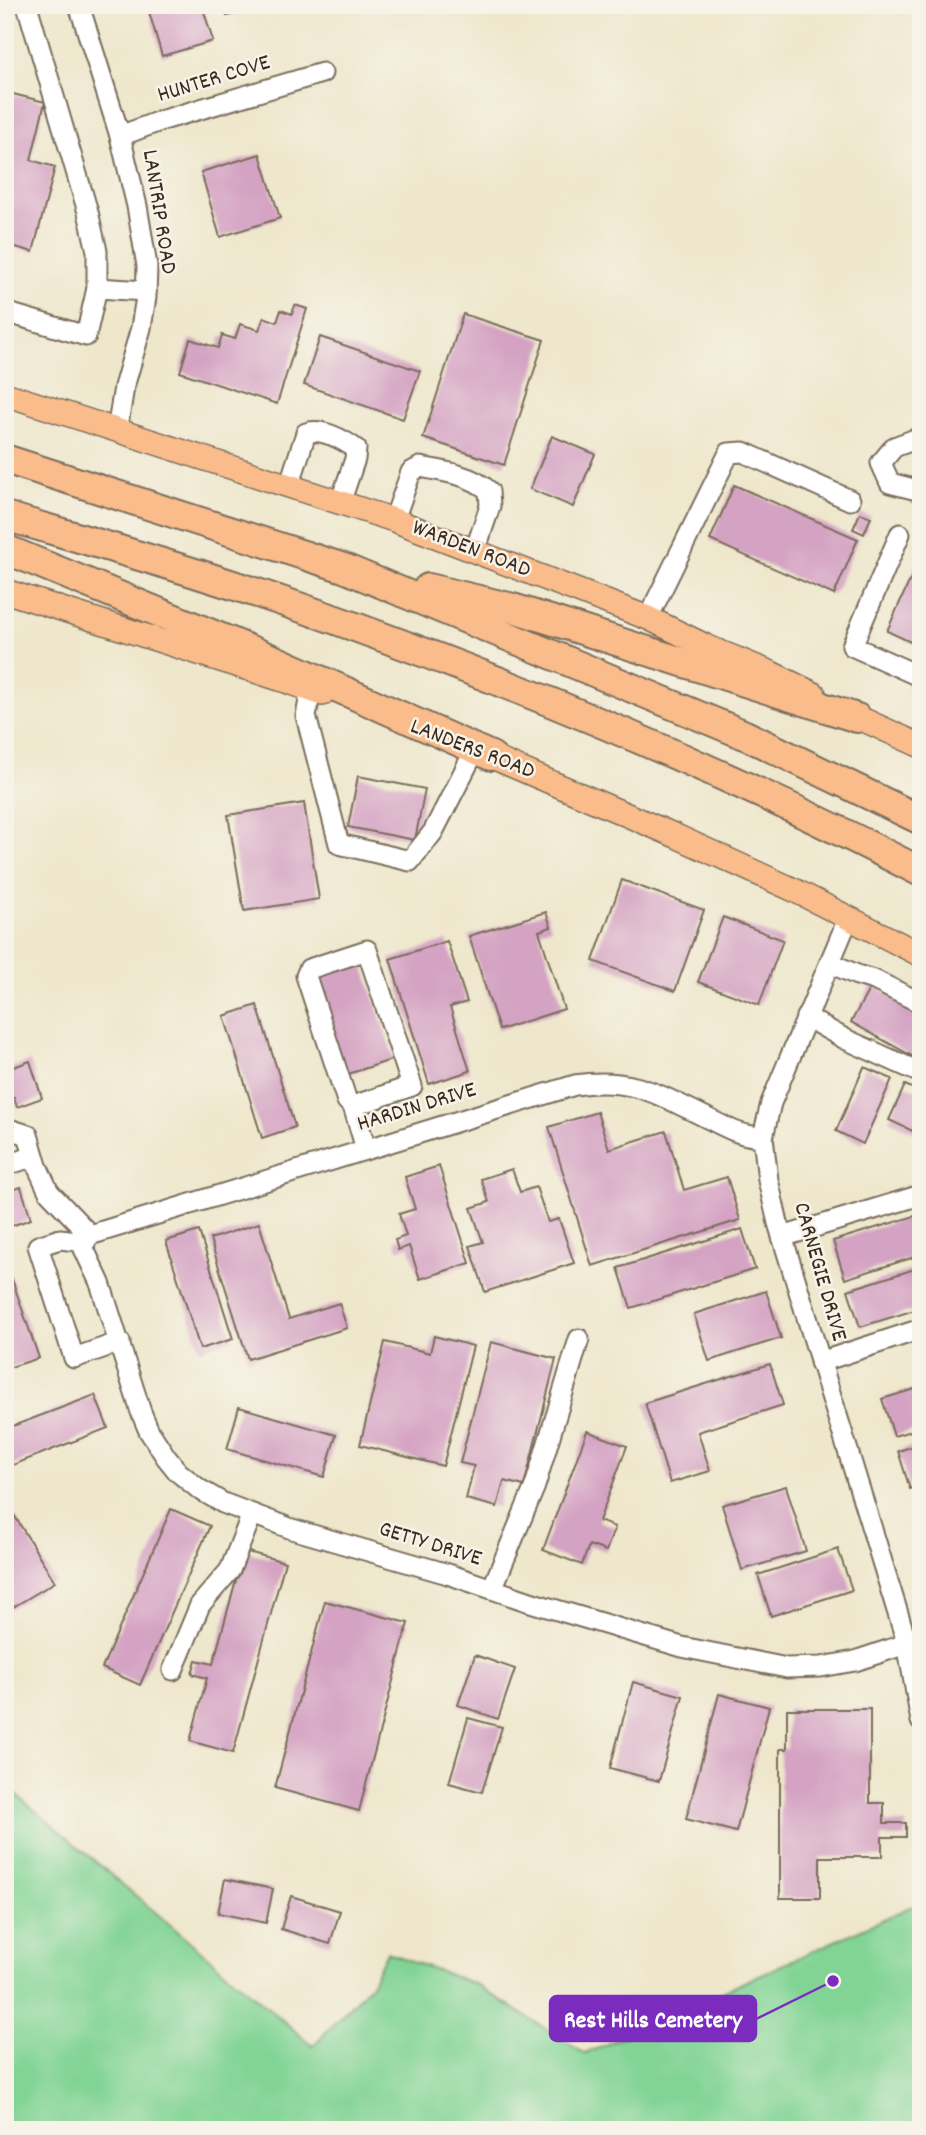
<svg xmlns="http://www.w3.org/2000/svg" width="926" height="2135" font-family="Dekko,sans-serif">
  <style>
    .green { fill: #82d495; stroke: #5e7f5a; stroke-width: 2 }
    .building { fill: #d4a2c3 }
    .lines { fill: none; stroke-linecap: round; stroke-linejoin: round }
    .minor-casing { stroke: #7a6c5b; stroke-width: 23 }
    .major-casing { stroke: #7a6c5b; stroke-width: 26 }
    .highway-casing { stroke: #7a6c5b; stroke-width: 32 }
    .minor { stroke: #fff; stroke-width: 19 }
    .major { stroke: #f9bc8a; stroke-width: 23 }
    .highway { stroke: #f9bc8a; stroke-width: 28 }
    .labels { text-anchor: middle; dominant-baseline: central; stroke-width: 5; stroke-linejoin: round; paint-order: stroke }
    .street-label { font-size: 23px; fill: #3b2a1e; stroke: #f7f3e8 }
    .leader { fill: none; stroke: #7b2cbf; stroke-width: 2.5 }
    .callout-dot { fill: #7b2cbf; stroke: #f7f3e8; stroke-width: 2.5 }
    .callout { fill: #7b2cbf; stroke: #7b2cbf; stroke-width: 2.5 }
    .callout-label { font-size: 24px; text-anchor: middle; font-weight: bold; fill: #fff }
  </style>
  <rect width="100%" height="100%" fill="#f7f3e8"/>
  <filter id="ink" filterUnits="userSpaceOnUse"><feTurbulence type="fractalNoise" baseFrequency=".0143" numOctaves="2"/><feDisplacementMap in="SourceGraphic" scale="14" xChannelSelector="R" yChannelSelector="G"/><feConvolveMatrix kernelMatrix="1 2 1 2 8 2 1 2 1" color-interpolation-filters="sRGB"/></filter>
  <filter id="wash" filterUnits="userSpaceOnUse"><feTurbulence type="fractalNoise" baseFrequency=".00686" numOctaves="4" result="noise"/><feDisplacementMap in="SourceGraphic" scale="28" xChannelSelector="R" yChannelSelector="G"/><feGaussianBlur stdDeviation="1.57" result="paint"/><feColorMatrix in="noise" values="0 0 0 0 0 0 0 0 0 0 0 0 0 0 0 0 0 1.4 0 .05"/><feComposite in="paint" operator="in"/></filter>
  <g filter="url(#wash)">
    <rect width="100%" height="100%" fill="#eee7cc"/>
    <polygon class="green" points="5,1785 313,2046 371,1984 387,1952 477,1985 585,2054 921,1902 921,2130 5,2130"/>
    <g id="blocks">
      <g class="building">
        <polygon points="147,5 202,5 213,41 162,56"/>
        <polygon points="224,5 261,5 261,6 227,16"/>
        <polygon points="5,92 45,102 31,160 55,167 33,252 5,244"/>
        <polygon points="260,154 280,218 220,237 201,172"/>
        <polygon points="295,305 307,309 277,404 180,372 190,339 218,348 222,335 235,339 240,324 259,330 264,317 277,322 281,310 292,314"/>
        <polygon points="463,314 544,340 504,465 423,438"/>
        <polygon points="320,337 420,371 403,419 304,385"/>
        <polygon points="552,436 595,454 573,507 530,489"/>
        <polygon points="734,485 858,539 834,595 710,540"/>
        <polygon points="860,513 871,517 864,534 853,529"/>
        <polygon points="919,560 921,561 921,647 887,631"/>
        <polygon points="358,776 425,789 415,840 348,827"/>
        <polygon points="304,803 319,899 244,911 228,815"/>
        <polygon points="622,880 704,910 675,991 593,961"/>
        <polygon points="546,912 551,927 539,931 564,1009 499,1030 469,936"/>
        <polygon points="723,917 783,940 759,1005 698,982"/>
        <polygon points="447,941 467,1002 450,1007 470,1071 429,1084 390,959"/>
        <polygon points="361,958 394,1059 345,1075 312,974"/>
        <polygon points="872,984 921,1011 921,1061 851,1022"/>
        <polygon points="257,1005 295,1127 262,1138 224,1016"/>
        <polygon points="30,1061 42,1098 17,1107 14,1097 5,1100 5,1070"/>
        <polygon points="864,1067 892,1079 863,1144 836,1131"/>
        <polygon points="905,1085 921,1092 921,1135 889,1120"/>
        <polygon points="597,1112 609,1149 666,1131 684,1190 727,1177 740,1220 592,1266 549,1127"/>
        <polygon points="439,1166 470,1263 420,1279 409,1246 398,1250 395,1240 406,1236 399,1214 415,1209 405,1177"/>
        <polygon points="512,1169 520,1192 536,1187 548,1222 559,1219 574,1263 485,1292 470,1246 483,1242 471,1208 489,1202 481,1179"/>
        <polygon points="21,1187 31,1219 5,1228 5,1192"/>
        <polygon points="921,1214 921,1255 845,1279 833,1241"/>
        <polygon points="259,1223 289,1319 339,1303 347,1328 248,1359 210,1239"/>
        <polygon points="742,1229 755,1269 631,1308 618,1268"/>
        <polygon points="199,1231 233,1339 200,1349 166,1241"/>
        <polygon points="5,1259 39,1358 5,1369"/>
        <polygon points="921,1267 921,1308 860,1327 848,1290"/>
        <polygon points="766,1291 781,1338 709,1361 694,1314"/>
        <polygon points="434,1336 473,1346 443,1466 360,1445 385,1342 430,1353"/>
        <polygon points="491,1342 556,1359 524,1486 504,1481 497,1507 466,1499 474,1466 460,1463"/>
        <polygon points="770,1364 783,1405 698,1432 710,1471 670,1483 645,1403"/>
        <polygon points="921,1387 921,1428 894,1436 882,1399"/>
        <polygon points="95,1395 108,1428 5,1468 5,1429"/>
        <polygon points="239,1407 336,1435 324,1477 227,1449"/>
        <polygon points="587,1431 627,1446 599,1521 615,1527 606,1551 589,1545 582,1565 543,1550"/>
        <polygon points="921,1444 921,1485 910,1489 898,1451"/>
        <polygon points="786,1486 806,1551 742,1570 722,1505"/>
        <polygon points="5,1500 55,1582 5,1612"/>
        <polygon points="171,1509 210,1526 140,1685 102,1668"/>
        <polygon points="838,1549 852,1590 771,1616 758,1575"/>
        <polygon points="244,1551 285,1562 233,1753 190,1741 207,1678 192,1674 196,1660 213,1664"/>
        <polygon points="325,1601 408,1623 359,1811 275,1788"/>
        <polygon points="475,1655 515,1669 498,1719 458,1705"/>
        <polygon points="633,1682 683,1696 659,1781 610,1768"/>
        <polygon points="719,1694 769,1707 736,1832 686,1819"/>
        <polygon points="787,1709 870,1709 870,1803 884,1803 884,1823 906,1823 906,1837 882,1837 882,1857 820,1857 820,1898 780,1898 780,1749 787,1749"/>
        <polygon points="468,1718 502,1727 482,1792 449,1783"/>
        <polygon points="225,1879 273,1889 266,1923 218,1913"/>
        <polygon points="291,1896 340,1911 330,1944 281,1929"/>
      </g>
    </g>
  </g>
  <g filter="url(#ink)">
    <use href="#blocks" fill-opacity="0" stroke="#7a6c5b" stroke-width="2"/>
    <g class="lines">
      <g class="minor-casing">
        <g id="minor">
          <polyline points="27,5 88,212 97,251 97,288 146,291"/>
          <polyline points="79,5 120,136 137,206 147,266 146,297 141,328 124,387 117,431"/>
          <polyline points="120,136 160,121 322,73"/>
          <polyline points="5,312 86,336 97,288"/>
          <polyline points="921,437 894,447 881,463 890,483 921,491"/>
          <path d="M289,486l17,-53c14,-6 38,7 50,16l-1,10 -15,44"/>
          <path d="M394,520l17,-48 9,-5c23,4 52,8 69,24l1,15 -15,45"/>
          <polyline points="900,534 852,646 921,677"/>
          <polyline points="648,618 729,453 743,452 850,500"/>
          <polyline points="311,690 306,716 339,844 410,861 433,832 475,750"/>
          <polyline points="848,919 771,1103 763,1137 768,1180 778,1223 907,1643 921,1721"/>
          <polyline points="830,963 857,975 874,980 921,1003"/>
          <polyline points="806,1017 845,1039 921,1073"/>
          <polyline points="353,1106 347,1101 306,976 309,969 367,950 412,1086 353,1106 366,1149"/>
          <polyline points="5,1130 9,1129 28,1135 37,1166 49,1192 90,1235"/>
          <polyline points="5,1166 34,1156"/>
          <polyline points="782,1237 921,1195"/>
          <polyline points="85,1242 84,1249 100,1283 141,1412 149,1431 166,1457 178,1472 199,1489 223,1503 292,1529 448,1574 530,1602 682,1647 787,1668 821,1667 855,1661 921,1639"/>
          <path d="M85,1242l5,-7 485,-150c57,-8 83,9 132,33 21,10 32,18 56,19"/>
          <polyline points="85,1242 60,1239 38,1246 74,1358 120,1342"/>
          <polyline points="820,1362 921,1329"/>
          <polyline points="492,1589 535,1486 579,1339"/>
          <polyline points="173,1670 200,1605 230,1570 252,1514"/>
        </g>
      </g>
      <g class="major-casing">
        <g id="major">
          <polyline points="5,394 394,520 648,618 710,648 769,672 814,694"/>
          <polyline points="5,591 283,680 322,694"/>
          <polyline points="844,711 921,746"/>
          <polyline points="476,750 676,836 794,890 921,955"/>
        </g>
      </g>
      <g class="highway-casing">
        <g id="highway">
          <polyline points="5,459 344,568 745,735 921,820"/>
          <path d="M5,516c118,35 237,69 353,112 192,70 382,150 563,244"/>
          <polyline points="5,549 282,663 491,756"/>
          <polyline points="428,588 513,608 857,718"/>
        </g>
      </g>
      <use href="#minor" class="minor"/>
      <use href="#major" class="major"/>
      <use href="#highway" class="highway"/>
    </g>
  </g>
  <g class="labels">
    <g class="street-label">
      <text transform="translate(214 80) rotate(-17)">HUNTER COVE</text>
      <text transform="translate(158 212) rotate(81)">LANTRIP ROAD</text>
      <text transform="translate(471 550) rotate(21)">WARDEN ROAD</text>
      <text transform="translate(472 750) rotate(21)">LANDERS ROAD</text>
      <text transform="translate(417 1108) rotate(-17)">HARDIN DRIVE</text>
      <text transform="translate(819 1272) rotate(74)">CARNEGIE DRIVE</text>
      <text transform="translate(430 1545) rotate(17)">GETTY DRIVE</text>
    </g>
  </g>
  <path class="leader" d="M833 1981L756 2019"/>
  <circle class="callout-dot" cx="833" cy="1981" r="7"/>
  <rect class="callout" x="550" y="1996" width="206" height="45" rx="7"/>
  <g class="callout-label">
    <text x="653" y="2027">Rest Hills Cemetery</text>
  </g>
  <rect width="926" height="2135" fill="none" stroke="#f7f3e8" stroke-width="28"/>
</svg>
